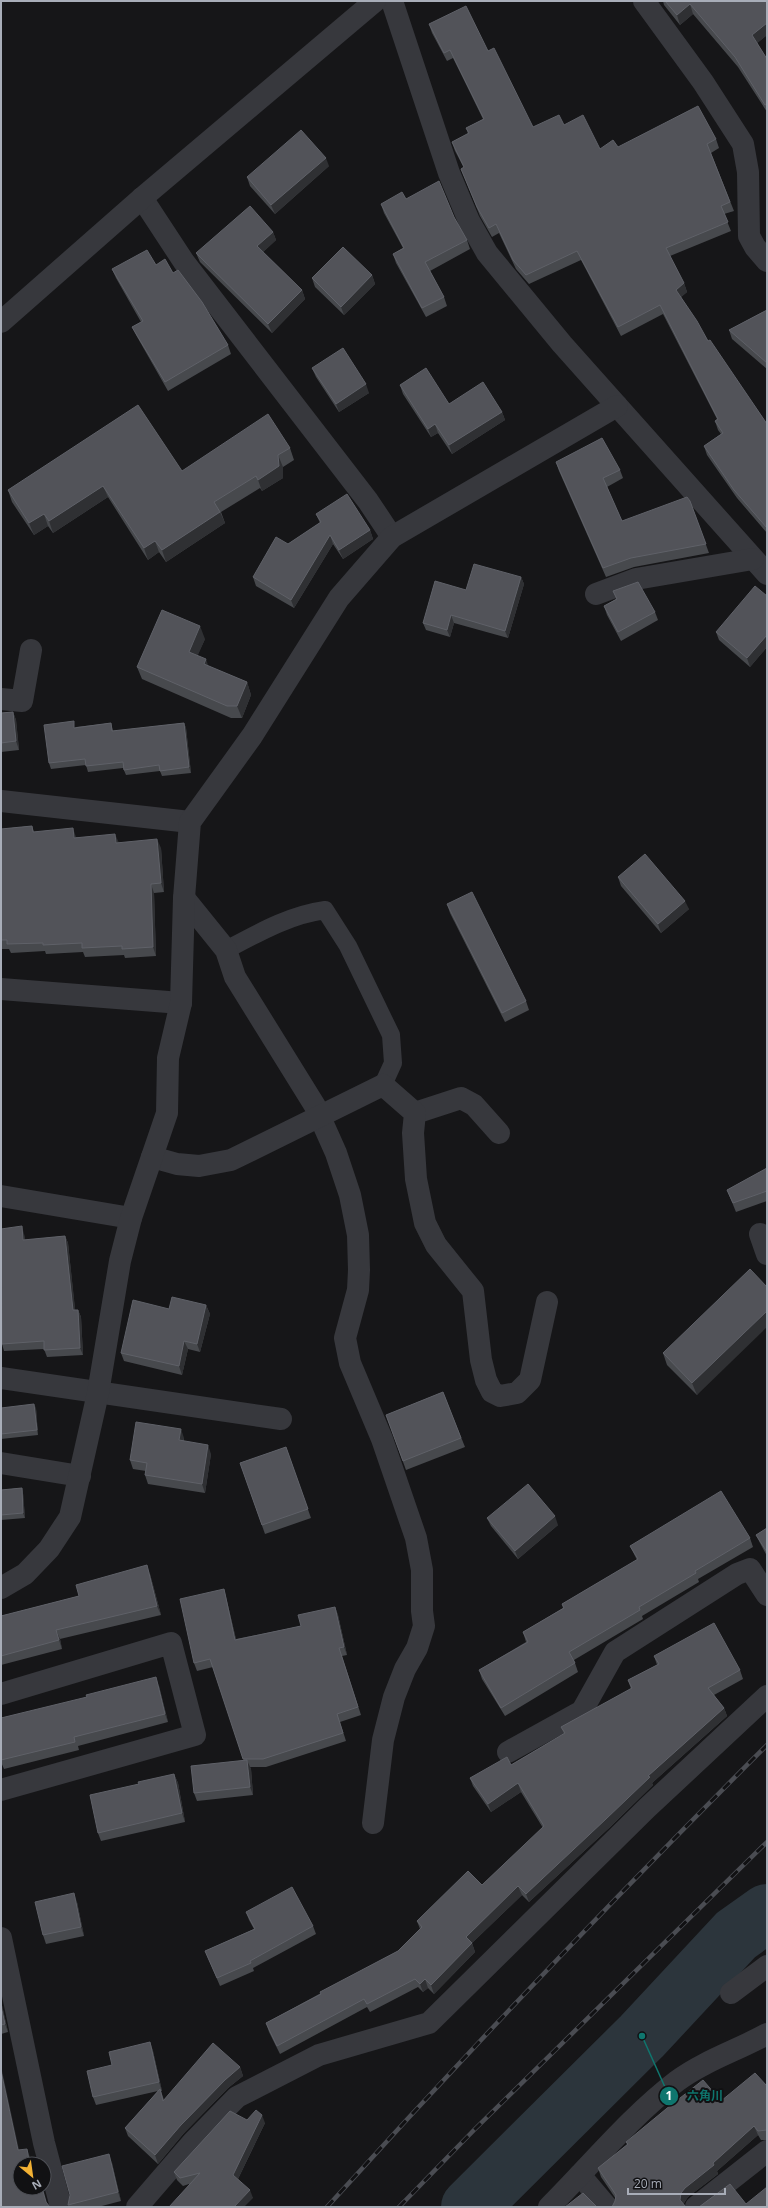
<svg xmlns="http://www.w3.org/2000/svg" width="768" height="2208" font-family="'Open Sans','Noto Sans JP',sans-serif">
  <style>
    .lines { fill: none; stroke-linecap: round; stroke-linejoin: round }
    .river { stroke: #2c353c; stroke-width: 58 }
    .service { stroke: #37383d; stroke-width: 18 }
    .minor { stroke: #37383d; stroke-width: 22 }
    .tertiary { stroke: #37383d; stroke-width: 22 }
    .rail-casing { stroke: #4a4c52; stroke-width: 4.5 }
    .rail { stroke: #111113; stroke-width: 3; stroke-dasharray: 9; stroke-linecap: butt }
    .wall { fill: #47494d }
    .shaded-wall { fill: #2f3033 }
    .building { fill: #525359; stroke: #5f6168 }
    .leader { fill: none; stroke: #0f766e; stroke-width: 1.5 }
    .callout-dot { fill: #0f766e; stroke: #111113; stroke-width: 1.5 }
    .mark-label { font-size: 12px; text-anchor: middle; font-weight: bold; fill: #fff }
    .callout-label { font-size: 12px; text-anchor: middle; font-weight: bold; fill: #0f766e; stroke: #111113; stroke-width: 4; stroke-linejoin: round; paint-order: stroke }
  </style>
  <rect width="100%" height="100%" fill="#161618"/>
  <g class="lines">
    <polyline class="river" points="470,2207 642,2036 736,1935 767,1913"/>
    <path class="service" d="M226,950c32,-17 63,-35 99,-40l23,36 43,89 2,28 -10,22"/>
    <g class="minor">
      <polyline points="392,1 449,173 469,221 487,253 562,344 767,574"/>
      <polyline points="644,1 703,82 743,144 748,172 749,236 755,247 767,261"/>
      <polyline points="142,198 184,262 368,501 392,537"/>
      <polyline points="596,594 636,579 753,559"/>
      <polyline points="1,699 22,701 31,650"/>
      <polyline points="1,801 190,822"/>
      <polyline points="184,898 226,950 235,977 315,1106 336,1153 350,1195 358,1235 359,1270 358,1290 345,1338 350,1363 382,1439 416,1538 422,1570 422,1611 424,1626 417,1648 405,1669 394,1697 383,1740 373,1823"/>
      <polyline points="1,989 181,1003"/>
      <polyline points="415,1113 461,1098 474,1105 499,1133"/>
      <polyline points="152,1157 177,1164 199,1166 231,1160 383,1085 415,1113 413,1133 416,1179 425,1223 436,1245 473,1291 481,1360 486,1380 492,1392 500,1396 517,1393 530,1380 547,1302"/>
      <polyline points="1,1196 131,1218"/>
      <polyline points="760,1234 767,1254"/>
      <polyline points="1,1378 281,1419"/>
      <polyline points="1,1463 80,1476"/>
      <polyline points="1,1588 25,1574 49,1549 70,1517 98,1393 120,1261 131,1218 167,1113 168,1058 181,1003 184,898 190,822 252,736 339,598 392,537 617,406"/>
      <polyline points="1,1694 171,1643 195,1735 1,1790"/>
      <polyline points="508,1752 582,1711 615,1652 737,1574 750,1569 767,1595"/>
      <polyline points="1,1938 44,2143 61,2207"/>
      <polyline points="731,1993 767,1966"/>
      <polyline points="580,2175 607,2207"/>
      <polyline points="137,2207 193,2142 237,2097 319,2055 429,2023 647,1808 767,1696"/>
      <path d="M549,2207c42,-42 81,-90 128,-126 27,-20 61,-31 90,-47"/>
      <polyline points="696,2207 767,2151"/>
    </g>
    <polyline class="tertiary" points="1,322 142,198 375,1"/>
    <g class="rail-casing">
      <g id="rail">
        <path d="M327,2207c143,-158 290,-312 440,-462"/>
        <polyline points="399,2207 475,2129 767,1842"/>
      </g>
    </g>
    <use href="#rail" class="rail"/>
  </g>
  <g class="wall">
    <polygon points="663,1 767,1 767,35 757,43 767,59 767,112 738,67 693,14 680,25 664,5"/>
    <polygon points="429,24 488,51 533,127 564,125 600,149 716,139 719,148 711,153 734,211 724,214 731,231 670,256 684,283 687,292 681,297 708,341 767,424 767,533 737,498 707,455 704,446 721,434 718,430 715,421 717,419 663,314 621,336 581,260 529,284 516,269 499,233 492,237 480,216 461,169 464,168 455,151 452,142 468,134 466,128 483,119 453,58 447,61 432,33"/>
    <polygon points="329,166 275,214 250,186 247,177"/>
    <polygon points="406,199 454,217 467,240 470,249 430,271 444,297 447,306 426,317 396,263 393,254 403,248 384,213 381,204"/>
    <polygon points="273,232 276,240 263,252 302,290 305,299 272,333 200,262 196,253"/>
    <polygon points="156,265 173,273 228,345 231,354 168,391 136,335 132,327 141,322 116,278 112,269"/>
    <polygon points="372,275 375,284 344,315 315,287 312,278"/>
    <polygon points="767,310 767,369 732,339 729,330"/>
    <polygon points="312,368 369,393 339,412 316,377"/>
    <polygon points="400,385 449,404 502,412 505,420 452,454 438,433 431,437 403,394"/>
    <polygon points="290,448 294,460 283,467 283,478 262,491 260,488 221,512 225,523 166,562 159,552 148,560 108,497 53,533 48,526 34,535 12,502 8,490 182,471"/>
    <polygon points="556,462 620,470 623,478 607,487 622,521 690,501 709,553 634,567 606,577 559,471"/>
    <polygon points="316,514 370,530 373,539 343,559 333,544 294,608 256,586 253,577 288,544 320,523"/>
    <polygon points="521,577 524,584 508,638 454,623 450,637 426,630 423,623"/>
    <polygon points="613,591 655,612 658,620 621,641 607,615 604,606 616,599"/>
    <polygon points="767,596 767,647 750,667 719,640 716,632"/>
    <polygon points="205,639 197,656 208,666 247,682 251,695 242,718 231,718 142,679 137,667"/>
    <polygon points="13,712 16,720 19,750 1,752 1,713"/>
    <polygon points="111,723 113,731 184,723 186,728 191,773 162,776 160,771 126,775 123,768 88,772 86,765 51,769 49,763 76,727"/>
    <polygon points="32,826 34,832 161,848 164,892 154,893 156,956 125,958 124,955 85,957 83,952 46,954 45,951 11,953 9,949 1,949 1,829"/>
    <polygon points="618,877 689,909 661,933 621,886"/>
    <polygon points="447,904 526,1001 529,1010 505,1022 450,913"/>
    <polygon points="767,1168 767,1201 736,1212 727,1190"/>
    <polygon points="24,1234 25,1240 65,1236 68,1243 75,1310 78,1310 81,1317 83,1355 47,1357 44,1349 4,1351 2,1344"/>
    <polygon points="767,1287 697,1395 667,1365 663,1353"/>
    <polygon points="206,1305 210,1314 200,1352 188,1349 182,1375 124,1361 121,1353 169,1309"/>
    <polygon points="443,1392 465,1447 406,1470 386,1415"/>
    <polygon points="1,1408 36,1408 38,1435 1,1439"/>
    <polygon points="184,1438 184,1441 211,1454 205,1493 148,1484 145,1475 146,1471 133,1469 130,1460"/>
    <polygon points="286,1447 311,1518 265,1534 240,1463"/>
    <polygon points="22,1488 23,1493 25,1518 1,1520 1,1490"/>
    <polygon points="487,1518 558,1525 518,1559 491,1526"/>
    <polygon points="767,1528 767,1556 760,1543 756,1535"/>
    <polygon points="750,1538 753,1547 698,1579 699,1582 642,1616 643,1619 574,1660 578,1672 505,1716 482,1679 479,1670 526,1642 523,1632 563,1608 562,1604 637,1560 630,1546"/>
    <polygon points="150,1574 161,1615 60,1639 62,1649 1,1665 1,1616 79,1596"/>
    <polygon points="224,1589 226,1597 236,1639 301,1626 335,1607 338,1615 347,1655 342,1656 361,1715 340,1722 346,1741 266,1767 250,1767 251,1769 253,1795 197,1801 194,1793 244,1761 213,1667 197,1671 194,1663"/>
    <polygon points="654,1656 740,1670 743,1679 714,1695 724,1708 727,1716 652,1783 653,1785 609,1828 529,1902 522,1895 472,1943 475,1952 434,1994 428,1988 423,1992 418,1987 370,2012 367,2007 280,2054 269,2032 266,2023 398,1951 420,1929 417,1921 482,1885 543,1828 521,1792 491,1812 473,1786 470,1778 511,1765 564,1734 561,1727 631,1689 628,1680 657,1665"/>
    <polygon points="159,1686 168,1722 78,1746 79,1750 4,1769 1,1762 1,1718"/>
    <polygon points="174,1774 178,1783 185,1822 101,1841 98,1833 139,1784"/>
    <polygon points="77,1902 84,1936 46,1944 43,1935"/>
    <polygon points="246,1912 313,1926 316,1934 253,1968 254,1971 220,1986 205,1951 254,1929 249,1920"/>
    <polygon points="1,2001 8,2032 1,2034"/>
    <polygon points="150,2042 153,2051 162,2091 161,2091 164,2100 240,2067 243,2076 228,2088 184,2133 158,2164 128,2136 125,2128 158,2091 96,2105 93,2097 112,2065"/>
    <polygon points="767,2086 767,2140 761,2140 758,2135 717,2171 718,2174 688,2197 684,2203 615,2201 616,2199 601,2177 598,2168 627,2145 626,2142 721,2101"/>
    <polygon points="247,2120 265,2123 238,2179 253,2198 189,2184 183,2186 177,2180 174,2172"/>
    <polygon points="112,2163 121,2201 98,2207 69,2207 68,2205"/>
  </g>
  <g class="shaded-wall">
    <polygon points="690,4 693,14 680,25 677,15"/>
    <polygon points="767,23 767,35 755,45 752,35"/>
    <polygon points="326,158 329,166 275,214 271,205"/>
    <polygon points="273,232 276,240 260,255 257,246"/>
    <polygon points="372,275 375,284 344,315 341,307"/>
    <polygon points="684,283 687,292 679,299 676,290"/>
    <polygon points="302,290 305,299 272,333 268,324"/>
    <polygon points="366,384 369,393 339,412 336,404"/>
    <polygon points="502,412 505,420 452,454 449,445"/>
    <polygon points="435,424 438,433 431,437 428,429"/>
    <polygon points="278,455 283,467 283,478 262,491 258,480"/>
    <polygon points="103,486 108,497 53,533 49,521"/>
    <polygon points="220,512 225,523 166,562 162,550"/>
    <polygon points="44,514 48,526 34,535 29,523"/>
    <polygon points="370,530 373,539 343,559 339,550"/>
    <polygon points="330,535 333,544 294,608 291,600"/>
    <polygon points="155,541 159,552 148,560 144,548"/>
    <polygon points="521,577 524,584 508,638 505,631"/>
    <polygon points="451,615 454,623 450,637 447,630"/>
    <polygon points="200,626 205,639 194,664 189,652"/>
    <polygon points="767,635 767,647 750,667 747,658"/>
    <polygon points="206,659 210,671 204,664"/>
    <polygon points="247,682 251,695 242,718 237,706"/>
    <polygon points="13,712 16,720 19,750 16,741"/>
    <polygon points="184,723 186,728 191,773 189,767"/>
    <polygon points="73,828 76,837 77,846 74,838"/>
    <polygon points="115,834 119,843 116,843"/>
    <polygon points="157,839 161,848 164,892 161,883"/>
    <polygon points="151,884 154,893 156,956 153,947"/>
    <polygon points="685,901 689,909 661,933 658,924"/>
    <polygon points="22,1226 24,1234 26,1247 23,1240"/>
    <polygon points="65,1236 68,1243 76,1317 73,1310"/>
    <polygon points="206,1305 210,1314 200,1352 197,1344"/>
    <polygon points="78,1310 81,1317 83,1355 80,1348"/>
    <polygon points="767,1311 767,1327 697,1395 692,1383"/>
    <polygon points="184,1341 188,1349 182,1375 179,1366"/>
    <polygon points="34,1404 36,1408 38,1435 37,1430"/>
    <polygon points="181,1429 184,1438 182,1449 179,1440"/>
    <polygon points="208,1445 211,1454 205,1493 202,1484"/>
    <polygon points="22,1488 23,1493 25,1518 23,1513"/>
    <polygon points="555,1516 558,1525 518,1559 515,1551"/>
    <polygon points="147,1565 150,1574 161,1615 157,1606"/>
    <polygon points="224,1589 226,1597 238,1648 235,1640"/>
    <polygon points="335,1607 338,1615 347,1655 344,1647"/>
    <polygon points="56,1630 60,1639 62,1649 59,1640"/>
    <polygon points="156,1677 159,1686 168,1722 165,1714"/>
    <polygon points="724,1708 727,1716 652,1783 653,1785 609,1828 529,1902 526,1894 648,1776"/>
    <polygon points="247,1760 251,1769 253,1795 250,1787"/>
    <polygon points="174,1774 178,1783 185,1822 182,1813"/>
    <polygon points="518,1783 521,1792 491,1812 488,1804"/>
    <polygon points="518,1886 522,1895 469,1946 466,1937"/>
    <polygon points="74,1893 77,1902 84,1936 81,1927"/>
    <polygon points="472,1943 475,1952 434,1994 431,1985"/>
    <polygon points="425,1979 428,1988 423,1992 420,1984"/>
    <polygon points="1,2001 8,2032 5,2024 1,2006"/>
    <polygon points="150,2042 153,2051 162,2091 159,2082"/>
    <polygon points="1,2066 21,2159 18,2150 1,2071"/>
    <polygon points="240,2067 243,2076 228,2088 184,2133 158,2164 155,2155 181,2125 225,2080"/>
    <polygon points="262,2115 265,2123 236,2183 233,2175"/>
    <polygon points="754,2126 758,2135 717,2171 718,2174 688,2197 684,2203 684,2207 680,2200 681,2193 685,2188"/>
    <polygon points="27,2149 30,2157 31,2164 29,2160"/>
    <polygon points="109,2154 112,2163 121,2201 118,2192"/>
    <polygon points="42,2188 43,2188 48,2207 46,2202"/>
    <polygon points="250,2190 253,2198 244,2207 234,2207"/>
  </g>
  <g class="building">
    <polygon points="665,1 767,1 767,23 752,35 767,59 767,104 765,105 735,57 690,4 677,15"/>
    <polygon points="466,6 488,51 494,48 533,127 559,115 564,125 583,115 600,149 613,140 618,147 698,106 716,139 707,144 730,202 721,206 728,222 666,248 684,283 676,290 697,321 708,341 710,340 767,424 767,528 734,490 704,446 723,433 715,421 718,419 660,305 618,327 577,251 526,275 513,260 496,224 489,228 477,207 461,169 464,167 452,142 469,133 466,128 484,119 450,50 444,53 429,24"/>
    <polygon points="301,130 326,158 271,205 247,177"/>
    <polygon points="439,181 454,217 467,240 425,262 444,297 422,308 393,254 404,248 381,204 402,192 406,199"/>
    <polygon points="250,206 273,232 257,246 302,290 268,324 196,253"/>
    <polygon points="343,247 372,275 341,307 312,278"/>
    <polygon points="147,250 156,265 165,259 173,273 178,270 202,302 228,345 165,382 132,327 143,321 112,269"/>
    <polygon points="767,310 767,363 729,330"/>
    <polygon points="343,348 366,384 336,404 312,368"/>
    <polygon points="426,368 449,404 483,382 502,412 449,445 435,424 428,429 400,385"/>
    <polygon points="138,405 182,471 268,414 290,448 278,455 279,466 258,480 256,476 214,502 220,512 162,550 155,541 144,548 103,486 49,521 44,514 29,523 8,490"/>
    <polygon points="602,438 620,470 603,478 622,521 687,497 690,501 706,544 631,558 603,568 556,462"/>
    <polygon points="347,494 370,530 339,550 330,535 291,600 253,577 276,537 288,544 321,522 316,514"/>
    <polygon points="474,564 521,577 505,631 451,615 447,630 423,623 435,581 466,590"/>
    <polygon points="638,582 655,612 618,632 604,606 617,599 613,591"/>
    <polygon points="755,586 767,596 767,635 747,658 716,632"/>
    <polygon points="162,610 200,626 189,652 206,659 204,664 247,682 237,706 227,706 137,667"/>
    <polygon points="13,712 16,741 1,743 1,713"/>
    <polygon points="74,721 74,728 111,723 112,731 184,723 189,767 160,771 159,765 124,770 123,762 86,766 85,759 49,763 44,725"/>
    <polygon points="32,826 33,832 73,828 74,838 115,834 116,843 157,839 161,883 151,884 153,947 122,949 122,946 82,948 82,943 43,945 43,943 7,944 7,940 1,940 1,829"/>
    <polygon points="645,854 685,901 658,924 618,877"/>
    <polygon points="472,892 526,1001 502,1013 447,904"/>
    <polygon points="767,1168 767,1191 733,1203 727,1190"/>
    <polygon points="22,1226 23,1240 65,1236 73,1310 78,1310 80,1348 44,1350 44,1341 2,1344 1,1229"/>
    <polygon points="750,1269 767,1287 767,1311 692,1383 663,1353"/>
    <polygon points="172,1297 206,1305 197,1344 184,1341 179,1366 121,1353 133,1300 169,1309"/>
    <polygon points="443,1392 461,1438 403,1461 386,1415"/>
    <polygon points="34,1404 37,1430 1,1434 1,1408"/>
    <polygon points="136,1422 181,1429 179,1440 208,1445 202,1484 145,1475 147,1463 130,1460"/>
    <polygon points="286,1447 308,1509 262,1525 240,1463"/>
    <polygon points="528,1484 555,1516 515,1551 487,1518"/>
    <polygon points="22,1488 23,1513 1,1515 1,1490"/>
    <polygon points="721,1491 750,1538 695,1571 696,1573 639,1607 640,1610 569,1652 575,1663 501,1708 479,1670 528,1642 523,1632 564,1608 562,1604 638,1559 630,1546"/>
    <polygon points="767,1528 767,1552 756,1535"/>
    <polygon points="147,1565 157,1606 56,1630 59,1640 1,1656 1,1616 79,1596 76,1585"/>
    <polygon points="224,1589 235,1640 301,1626 298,1615 335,1607 344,1647 339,1648 358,1707 337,1714 343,1733 263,1759 243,1759 210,1659 194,1663 180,1599"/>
    <polygon points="714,1623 740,1670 708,1688 724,1708 648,1776 650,1777 606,1819 526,1894 518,1886 466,1937 472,1943 431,1985 425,1979 420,1984 415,1979 367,2004 364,1999 277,2046 266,2023 321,1994 320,1992 398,1951 422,1927 417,1921 468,1871 482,1885 544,1826 518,1783 488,1804 470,1778 507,1757 511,1765 565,1733 561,1727 632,1688 628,1680 659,1664 654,1656"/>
    <polygon points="156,1677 165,1714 74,1737 75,1742 1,1760 1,1718 87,1697 86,1695"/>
    <polygon points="247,1760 250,1787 194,1793 191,1766"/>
    <polygon points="174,1774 182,1813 98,1833 90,1795 139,1784 138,1782"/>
    <polygon points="292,1887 313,1926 250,1961 251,1963 217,1978 205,1951 255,1929 246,1912"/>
    <polygon points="74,1893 81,1927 43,1935 35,1902"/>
    <polygon points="1,2006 5,2024 1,2025"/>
    <polygon points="150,2042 159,2082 93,2097 87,2071 112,2065 109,2052"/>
    <polygon points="213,2043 240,2067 225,2080 181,2125 155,2155 125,2128 160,2089 163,2101"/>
    <polygon points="1,2071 18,2150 27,2149 29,2160 34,2159 36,2164 20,2164 20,2188 42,2188 46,2202 50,2207 1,2207"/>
    <polygon points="755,2073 767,2086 767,2130 758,2131 754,2126 713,2163 714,2165 685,2188 681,2193 680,2200 686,2207 612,2207 615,2201 616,2195 598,2168 628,2144 626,2142 666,2109 703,2080 721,2101"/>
    <polygon points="256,2110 262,2115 233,2175 250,2190 234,2207 169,2207 200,2173 180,2178 174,2172 230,2111 247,2120"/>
    <polygon points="109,2154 118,2192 68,2205 70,2195 62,2166"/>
    <polygon points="730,2184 746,2204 767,2187 767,2207 699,2207"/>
    <polygon points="583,2193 597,2207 565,2207"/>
  </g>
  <path class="leader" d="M642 2036L669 2096"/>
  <g class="callout-dot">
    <circle cx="642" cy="2036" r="4"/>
    <circle cx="669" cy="2096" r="10"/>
  </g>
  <g class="mark-label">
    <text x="669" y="2100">1</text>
  </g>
  <g class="callout-label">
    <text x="705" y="2100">六角川</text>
  </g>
  <rect width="768" height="2208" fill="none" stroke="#a8adb8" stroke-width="4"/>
  <g transform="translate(32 2176) rotate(151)"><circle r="19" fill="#111113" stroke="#4d4f55"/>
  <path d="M0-3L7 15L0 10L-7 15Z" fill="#f2b134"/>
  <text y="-6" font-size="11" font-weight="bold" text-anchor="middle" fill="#a8adb8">N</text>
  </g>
  <path d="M628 2188v6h97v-6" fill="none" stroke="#a8adb8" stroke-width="2"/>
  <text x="634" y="2188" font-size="12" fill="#a8adb8" stroke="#111113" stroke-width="3" paint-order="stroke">20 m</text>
</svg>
